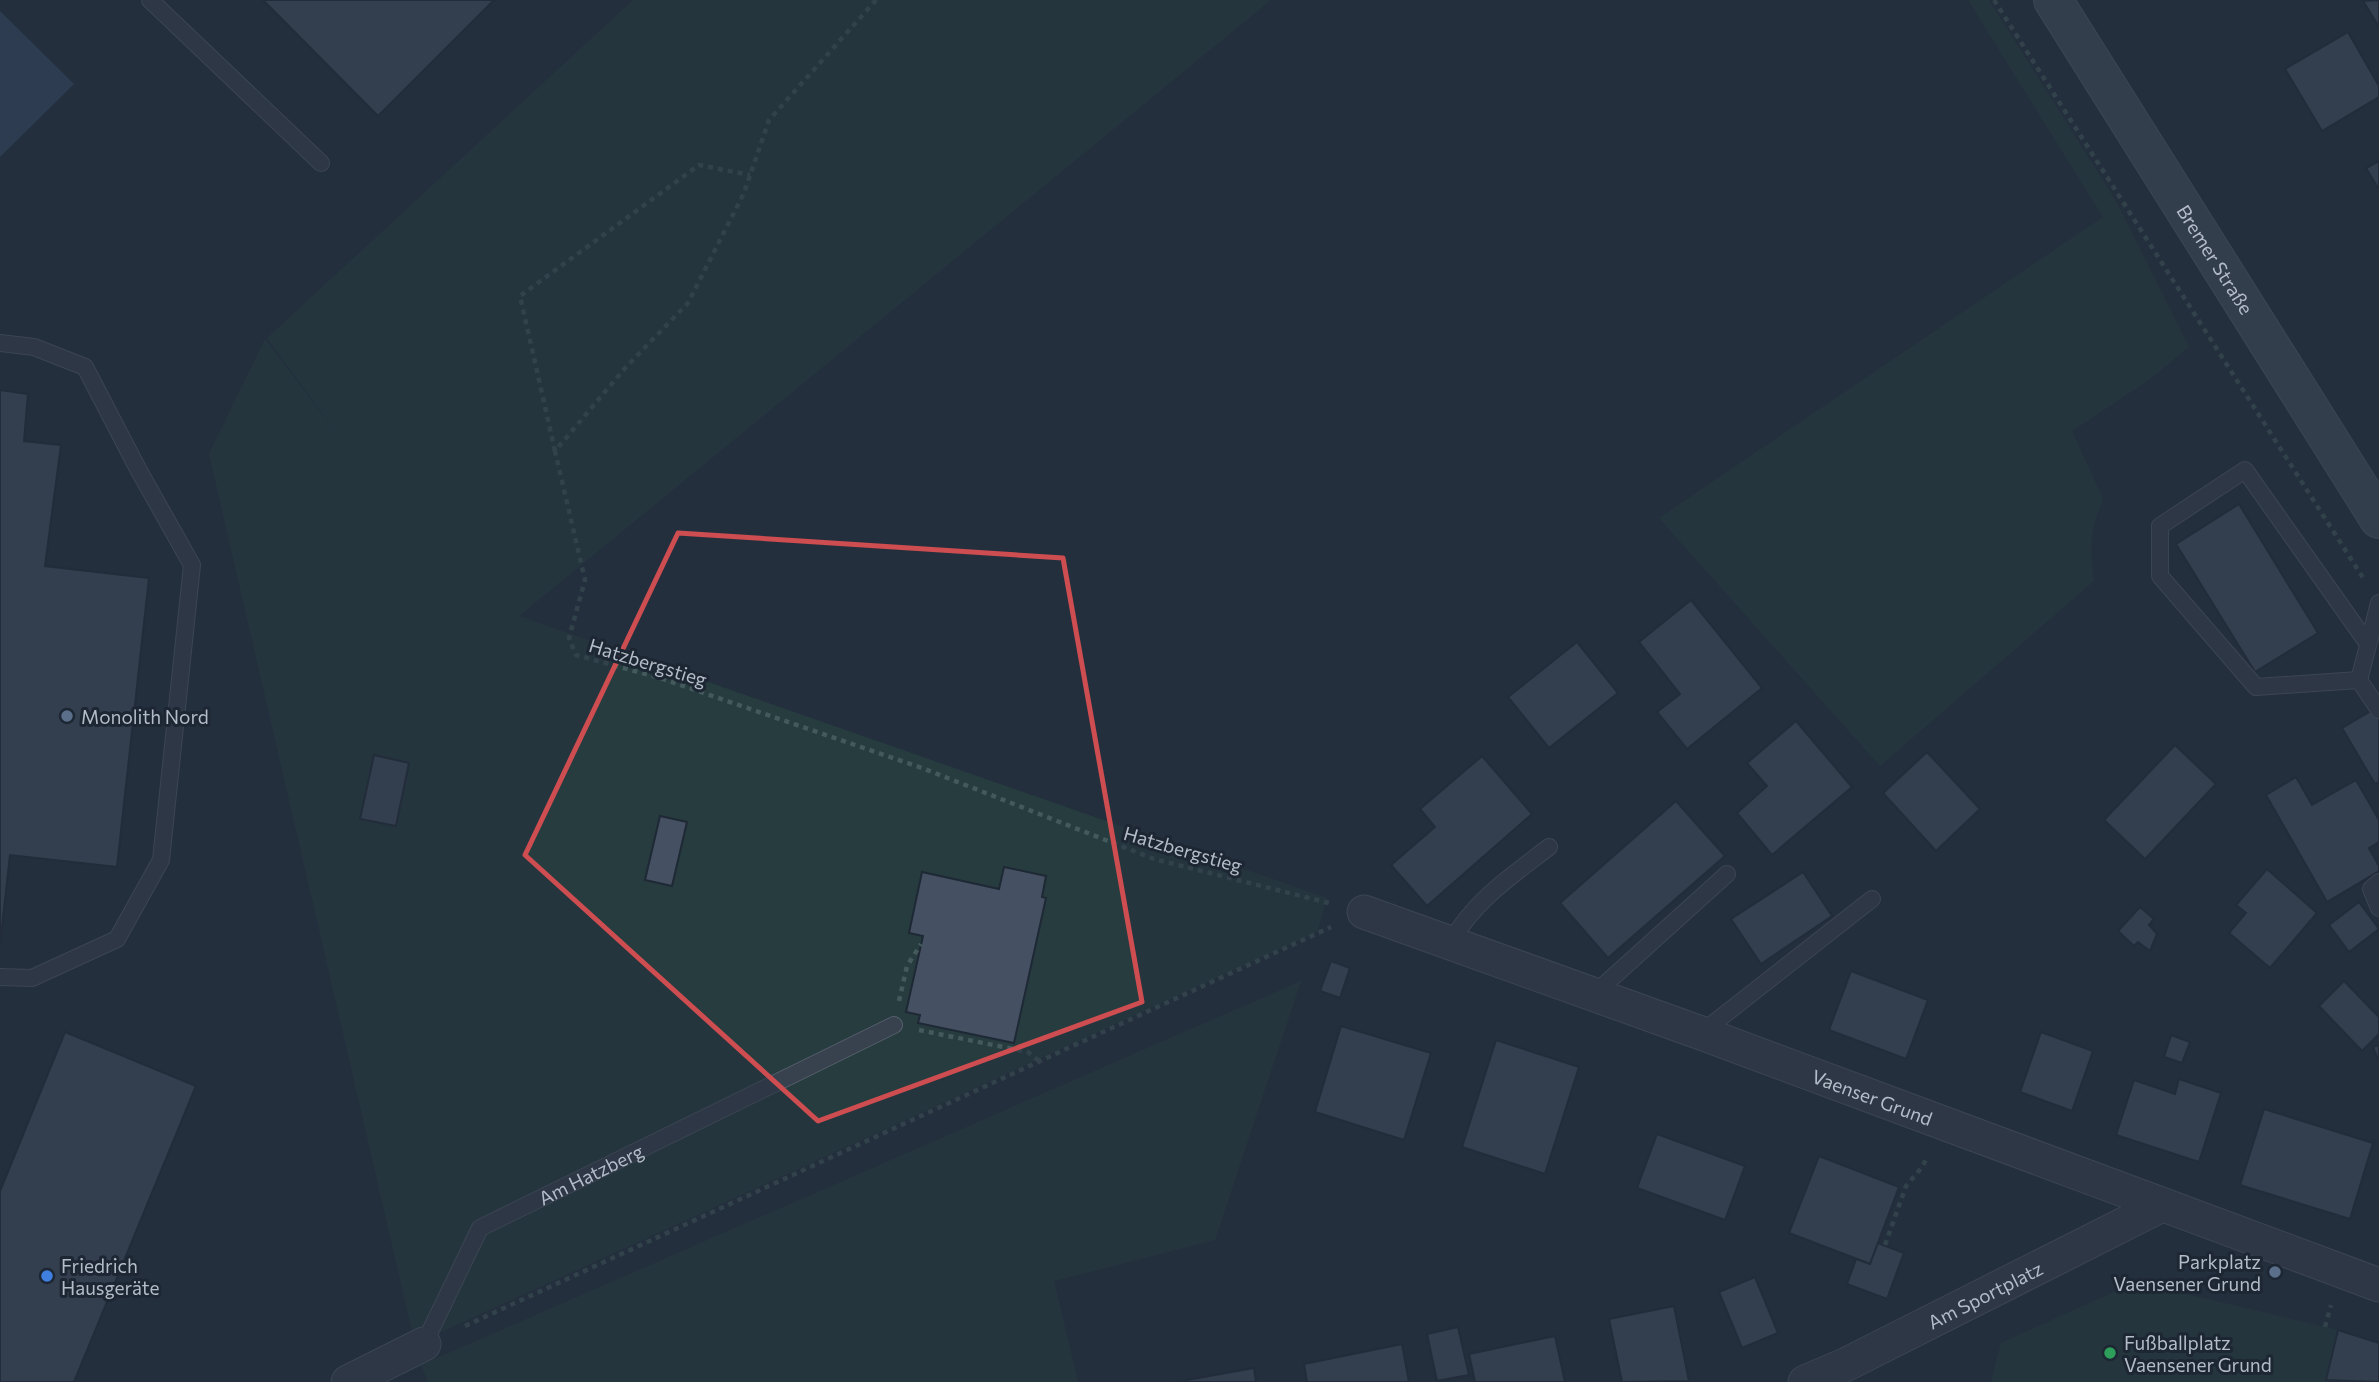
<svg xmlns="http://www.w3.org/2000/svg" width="2379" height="1382" font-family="Commissioner,sans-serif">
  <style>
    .green { fill: #263c3f }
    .water { fill: #394c67 }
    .building { fill: #455162; stroke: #1f2835; stroke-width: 2 }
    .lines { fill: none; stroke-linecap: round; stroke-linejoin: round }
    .lane-casing { stroke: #565f6c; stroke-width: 18 }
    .street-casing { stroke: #565f6c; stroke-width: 35 }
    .secondary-casing { stroke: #565f6c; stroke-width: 40 }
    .path { stroke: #44595c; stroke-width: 4.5; stroke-dasharray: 5 5; stroke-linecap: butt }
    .lane { stroke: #38414e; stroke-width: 16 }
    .street { stroke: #38414e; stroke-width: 33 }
    .secondary { stroke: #465061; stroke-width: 38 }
    .marked { fill: none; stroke: #ce4d50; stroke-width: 5; stroke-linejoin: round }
    .service-dot { fill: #5c6f8a; stroke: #1d2633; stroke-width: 2.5 }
    .shop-dot { fill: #3f7fe0; stroke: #1d2633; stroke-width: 2.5 }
    .leisure-dot { fill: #2e9e5b; stroke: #1d2633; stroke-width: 2.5 }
    .labels { text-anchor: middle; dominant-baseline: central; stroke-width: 6; stroke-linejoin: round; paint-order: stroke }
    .street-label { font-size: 19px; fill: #b4bcc9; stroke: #1d2633 }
    .poi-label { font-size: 19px; fill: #b4bcc9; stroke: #1d2633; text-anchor: start }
  </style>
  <rect width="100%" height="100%" fill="#242f3e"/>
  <g class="green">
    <polygon points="633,0 1271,0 519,616 1327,898 1317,932 415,1344 209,454 265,339 341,439 267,338"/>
    <path d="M1968,0h21l127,201 73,146 -39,32 -78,52 31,68c-13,33 -14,47 -9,82l-214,185 -221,-248 444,-301z"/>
    <polygon points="1301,981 1215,1240 1054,1281 1078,1382 428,1382 421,1365"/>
    <polygon points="2136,1282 2338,1330 2326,1380 2334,1382 1991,1382 2001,1343"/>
  </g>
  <polygon class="water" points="0,11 74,84 0,157"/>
  <g class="building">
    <polygon points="263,0 494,0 378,116"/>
    <polygon points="2379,0 2379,27 2363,1"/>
    <polygon points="2348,32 2379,86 2379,97 2322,131 2285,69"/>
    <polygon points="2379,161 2379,187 2378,188 2366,168"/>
    <polygon points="0,390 28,394 24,441 61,445 45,566 149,578 117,867 10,855 0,945"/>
    <polygon points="2239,504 2318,633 2255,672 2176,544"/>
    <polygon points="1691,600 1762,688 1687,749 1657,712 1680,694 1639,642"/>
    <polygon points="1577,642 1618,693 1549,748 1508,697"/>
    <polygon points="2379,706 2379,782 2375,784 2342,728"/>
    <polygon points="1796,721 1852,787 1772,855 1737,813 1767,786 1747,763"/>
    <polygon points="2175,745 2216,784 2145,859 2104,820"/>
    <polygon points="1927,752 1980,809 1936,851 1883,793"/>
    <polygon points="374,755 409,763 396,826 360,819"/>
    <polygon points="1482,756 1532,814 1427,906 1391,865 1435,827 1420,809"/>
    <polygon points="2296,777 2312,805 2356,780 2379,820 2379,842 2369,848 2379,866 2379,871 2327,902 2266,795"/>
    <polygon points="1676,801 1725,856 1608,958 1560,903"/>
    <polygon points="660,816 687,822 672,886 645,880"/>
    <polygon points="1004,867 1046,876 1042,897 1046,898 1014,1043 918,1023 920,1015 906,1012 923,936 909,933 922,872 999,889"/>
    <polygon points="2267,869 2317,913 2270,968 2229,933 2246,913 2236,905"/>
    <polygon points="1803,872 1832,916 1761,964 1731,919"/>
    <polygon points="2359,902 2379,929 2349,952 2329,925"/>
    <polygon points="2140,907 2154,919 2149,925 2157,934 2150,951 2138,942 2134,946 2118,931"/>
    <polygon points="1331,961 1350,968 1340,998 1320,991"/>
    <polygon points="1851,971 1928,1000 1906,1059 1829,1030"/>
    <polygon points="2344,981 2379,1017 2379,1034 2362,1051 2319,1006"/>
    <polygon points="1341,1026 1431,1053 1404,1140 1315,1112"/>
    <polygon points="65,1032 196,1086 74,1382 0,1382 0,1191"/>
    <polygon points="2041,1032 2093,1051 2072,1111 2020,1092"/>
    <polygon points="2171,1035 2190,1042 2182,1063 2164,1057"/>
    <polygon points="1496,1040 1579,1067 1545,1174 1462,1147"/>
    <polygon points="2379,1045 2379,1062 2373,1047"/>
    <polygon points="2179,1079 2221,1093 2199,1162 2116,1135 2134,1080 2175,1094"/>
    <polygon points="2264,1109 2373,1143 2350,1219 2240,1185"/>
    <polygon points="1657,1134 1745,1166 1725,1220 1637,1188"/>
    <polygon points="1819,1156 1899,1187 1870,1264 1789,1233"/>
    <polygon points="1878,1243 1904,1253 1887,1299 1847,1284 1856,1259 1870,1264"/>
    <polygon points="1755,1277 1778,1333 1742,1348 1719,1292"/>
    <polygon points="1674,1306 1689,1381 1622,1382 1609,1319"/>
    <polygon points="1458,1327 1469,1375 1437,1381 1427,1334"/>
    <polygon points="2338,1330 2379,1343 2379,1382 2326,1380"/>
    <polygon points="1555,1336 1565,1382 1475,1382 1469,1354"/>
    <polygon points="1402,1344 1409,1382 1307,1382 1304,1364"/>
    <polygon points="1254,1368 1256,1382 1176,1382"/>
  </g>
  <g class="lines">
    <g class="lane-casing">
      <g id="lane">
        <polyline points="150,0 321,163"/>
        <polyline points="0,343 34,347 85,367 138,469 192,565 161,860 117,939 32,978 0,977"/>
        <polyline points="2379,603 2359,680 2379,710"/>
        <polyline points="2359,680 2256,687 2160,576 2160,526 2245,470 2368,644"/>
        <polyline points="2379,882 2371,889 2379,908"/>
        <path d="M1450,943c25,-43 60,-66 99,-96"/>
        <polyline points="1593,995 1727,874"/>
        <polyline points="1701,1033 1872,899"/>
        <path id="s1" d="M424,1344l56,-116 414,-203"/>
      </g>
    </g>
    <g class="street-casing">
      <g id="street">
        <path id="s2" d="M1364,912l337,121 678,252"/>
        <polyline points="348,1382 424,1344"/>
        <path id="s3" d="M1805,1382l40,-17 317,-160"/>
      </g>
    </g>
    <g class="secondary-casing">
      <g id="secondary">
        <path id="s4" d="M2053,0l326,519"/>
      </g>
    </g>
    <g class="path">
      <polyline points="876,0 769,120 744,193 688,303 626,367 555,451 585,580 569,638 576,655 660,678 922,768 1154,859 1329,903"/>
      <polyline points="1994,0 2365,581"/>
      <polyline points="555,451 520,296 699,165 750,175"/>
      <polyline points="899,1001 907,966 921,944"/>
      <polyline points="919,1030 1028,1052 1039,1061"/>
      <polyline points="1885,1245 1906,1186 1923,1166 1927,1156"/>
      <polyline points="465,1326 1331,927"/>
      <polyline points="2325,1327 2331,1305"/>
    </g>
    <use href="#lane" class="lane"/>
    <use href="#street" class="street"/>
    <use href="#secondary" class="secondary"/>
  </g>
  <path d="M0 0H2379V1382H0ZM678,533l385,25 79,444 -324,119 -293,-266z" fill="#242f3e" fill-opacity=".55" fill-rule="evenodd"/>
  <path class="marked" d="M678,533l385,25 79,444 -324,119 -293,-266z"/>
  <g class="service-dot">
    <circle cx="67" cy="716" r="7"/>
    <circle cx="2275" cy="1272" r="7"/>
  </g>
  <circle class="shop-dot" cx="47" cy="1276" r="7"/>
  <circle class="leisure-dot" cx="2110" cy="1353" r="7"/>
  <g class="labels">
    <g class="street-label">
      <text stroke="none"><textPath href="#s4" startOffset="306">Bremer Straße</textPath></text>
      <text transform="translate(648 662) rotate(17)">Hatzbergstieg</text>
      <text transform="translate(1183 849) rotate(16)">Hatzbergstieg</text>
      <text stroke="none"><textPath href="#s2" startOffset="541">Vaenser Grund</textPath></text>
      <text stroke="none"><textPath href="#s1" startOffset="252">Am Hatzberg</textPath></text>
      <text stroke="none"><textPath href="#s3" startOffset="200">Am Sportplatz</textPath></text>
    </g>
    <g class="poi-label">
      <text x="81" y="716">Monolith Nord</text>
      <text x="2261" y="1261" text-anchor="end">Parkplatz<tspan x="2261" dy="22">Vaensener Grund</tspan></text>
      <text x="61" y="1265">Friedrich<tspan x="61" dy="22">Hausgeräte</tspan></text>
      <text x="2124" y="1342">Fußballplatz<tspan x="2124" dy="22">Vaensener Grund</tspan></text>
    </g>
  </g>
</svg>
